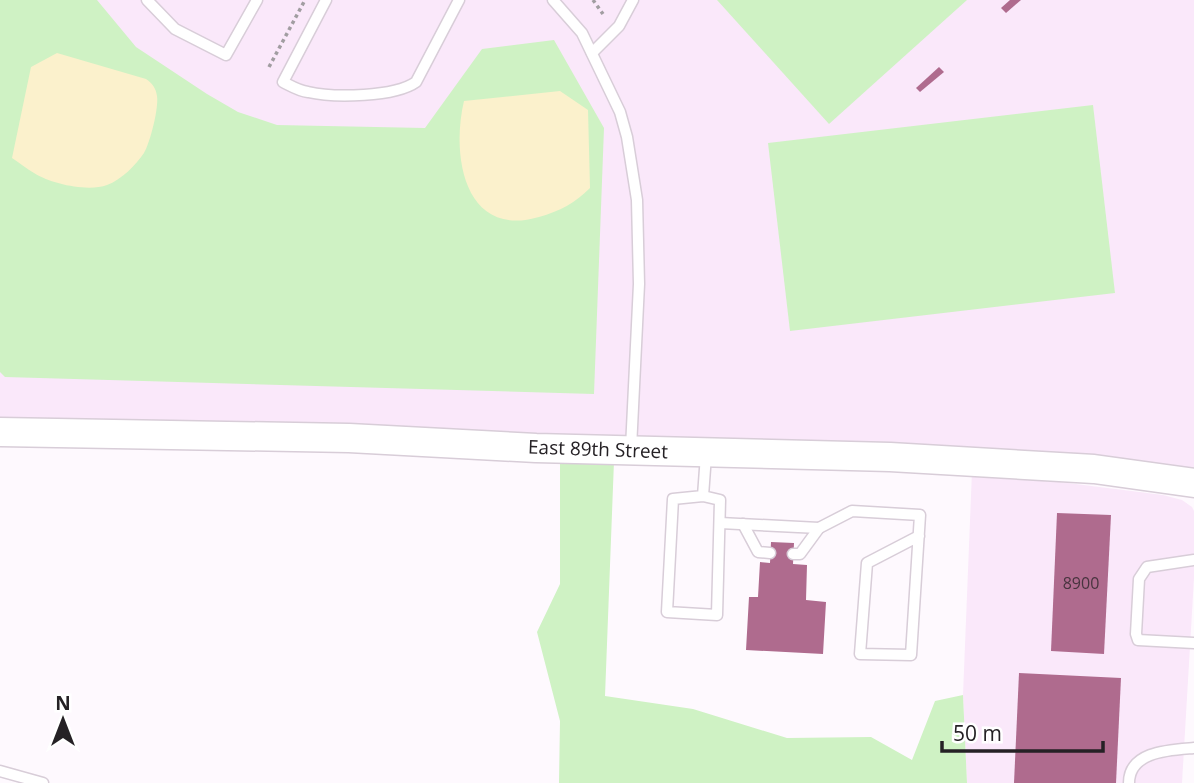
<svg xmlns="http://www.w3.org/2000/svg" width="1194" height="783" font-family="'Open Sans',sans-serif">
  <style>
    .built { fill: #fae8fa }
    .green { fill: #cff2c4 }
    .sand { fill: #fbf1cc }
    .building { fill: #af6b8e }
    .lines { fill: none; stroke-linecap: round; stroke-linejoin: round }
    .service-casing { stroke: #d8cdd8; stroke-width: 13 }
    .tertiary-casing { stroke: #d8cdd8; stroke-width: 31 }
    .path { stroke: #a19da1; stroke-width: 3.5; stroke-dasharray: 3.5 3.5; stroke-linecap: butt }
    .service { stroke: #fff; stroke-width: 10 }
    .tertiary { stroke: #fff; stroke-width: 28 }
    .labels { text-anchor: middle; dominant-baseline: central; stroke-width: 6; stroke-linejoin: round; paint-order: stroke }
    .number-label { font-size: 16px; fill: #48343f }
    .street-label { font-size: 19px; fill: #252125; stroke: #fff }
  </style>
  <rect width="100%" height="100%" fill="#fef9fe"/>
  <g class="built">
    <polygon points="0,0 1194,0 1194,472 0,420"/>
    <polygon points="972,471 1163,495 1182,500 1192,507 1194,511 1194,578 1182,783 967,783 963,695"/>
  </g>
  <g class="green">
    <polygon points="0,0 97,0 136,47 207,94 238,112 277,125 425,128 482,49 554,40 604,128 594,394 5,377 0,372"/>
    <polygon points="717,0 967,0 829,124"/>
    <polygon points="1093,105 1115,293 790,331 768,143"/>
    <polygon points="560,460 614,461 605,696 693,709 787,738 871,737 912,760 935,701 963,695 967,783 559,783 560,721 537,632 560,584"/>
  </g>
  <g class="sand">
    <path d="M57,53l89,26c6,4 10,9 11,17 2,12 -7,47 -13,57 -8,12 -23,27 -37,32 -19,7 -56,-1 -73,-12 -7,-4 -14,-10 -22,-15l19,-91z"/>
    <path d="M560,91l28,19 2,78c-15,15 -30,23 -51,29 -75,22 -88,-62 -75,-116z"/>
  </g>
  <g class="building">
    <polygon points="1010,0 1021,0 1006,13 1001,8"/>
    <polygon points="939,67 944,72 920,92 916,88"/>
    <polygon points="1057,513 1111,515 1104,654 1051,651"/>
    <polygon points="771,542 794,543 793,564 807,565 806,600 826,602 823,654 746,650 749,597 758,597 760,562 770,563"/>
    <polygon points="1019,673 1121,678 1116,783 1014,783"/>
  </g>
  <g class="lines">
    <g class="service-casing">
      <g id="service">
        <polyline points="147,0 175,29 226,55 257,0"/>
        <path d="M326,0l-43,82c8,4 16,9 25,10 26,6 87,5 108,-10l43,-82"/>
        <polyline points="553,0 582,33 620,112 627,137 637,200 639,284 631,448"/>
        <polyline points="592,53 619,26 633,0"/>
        <polyline points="703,496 720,500 717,615 667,612 673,499 703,496 706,455"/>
        <polyline points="720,523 819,528 852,511 920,515 911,655 860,654 867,563 919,536"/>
        <polyline points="743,524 758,552 770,553"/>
        <polyline points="793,554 800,554 819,528"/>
        <polyline points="1194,560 1147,567 1139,579 1136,634 1138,640 1194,643"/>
        <polyline points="0,771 43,783"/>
        <path d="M1129,783c0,-32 41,-33 65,-35"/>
      </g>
    </g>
    <g class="tertiary-casing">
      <polyline id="tertiary" points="0,432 349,438 536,448 890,457 1094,469 1194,483"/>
    </g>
    <g class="path">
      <polyline points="593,0 603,14"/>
      <polyline points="269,67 305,0"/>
    </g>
    <use href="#service" class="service"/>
    <use href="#tertiary" class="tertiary"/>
  </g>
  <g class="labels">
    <g class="number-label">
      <text x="1081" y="583">8900</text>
    </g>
    <g class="street-label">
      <text transform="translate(598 449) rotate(2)">East 89th Street</text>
    </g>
  </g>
  <g transform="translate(63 720)" stroke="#ffffff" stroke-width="5" paint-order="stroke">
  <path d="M0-5L12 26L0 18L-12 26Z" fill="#252125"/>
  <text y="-10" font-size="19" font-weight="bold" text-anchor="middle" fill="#252125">N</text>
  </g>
  <path d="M942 741v10h161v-10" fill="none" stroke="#252125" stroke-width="3.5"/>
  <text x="953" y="741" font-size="21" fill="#252125" stroke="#ffffff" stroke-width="5" paint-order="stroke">50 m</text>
</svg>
